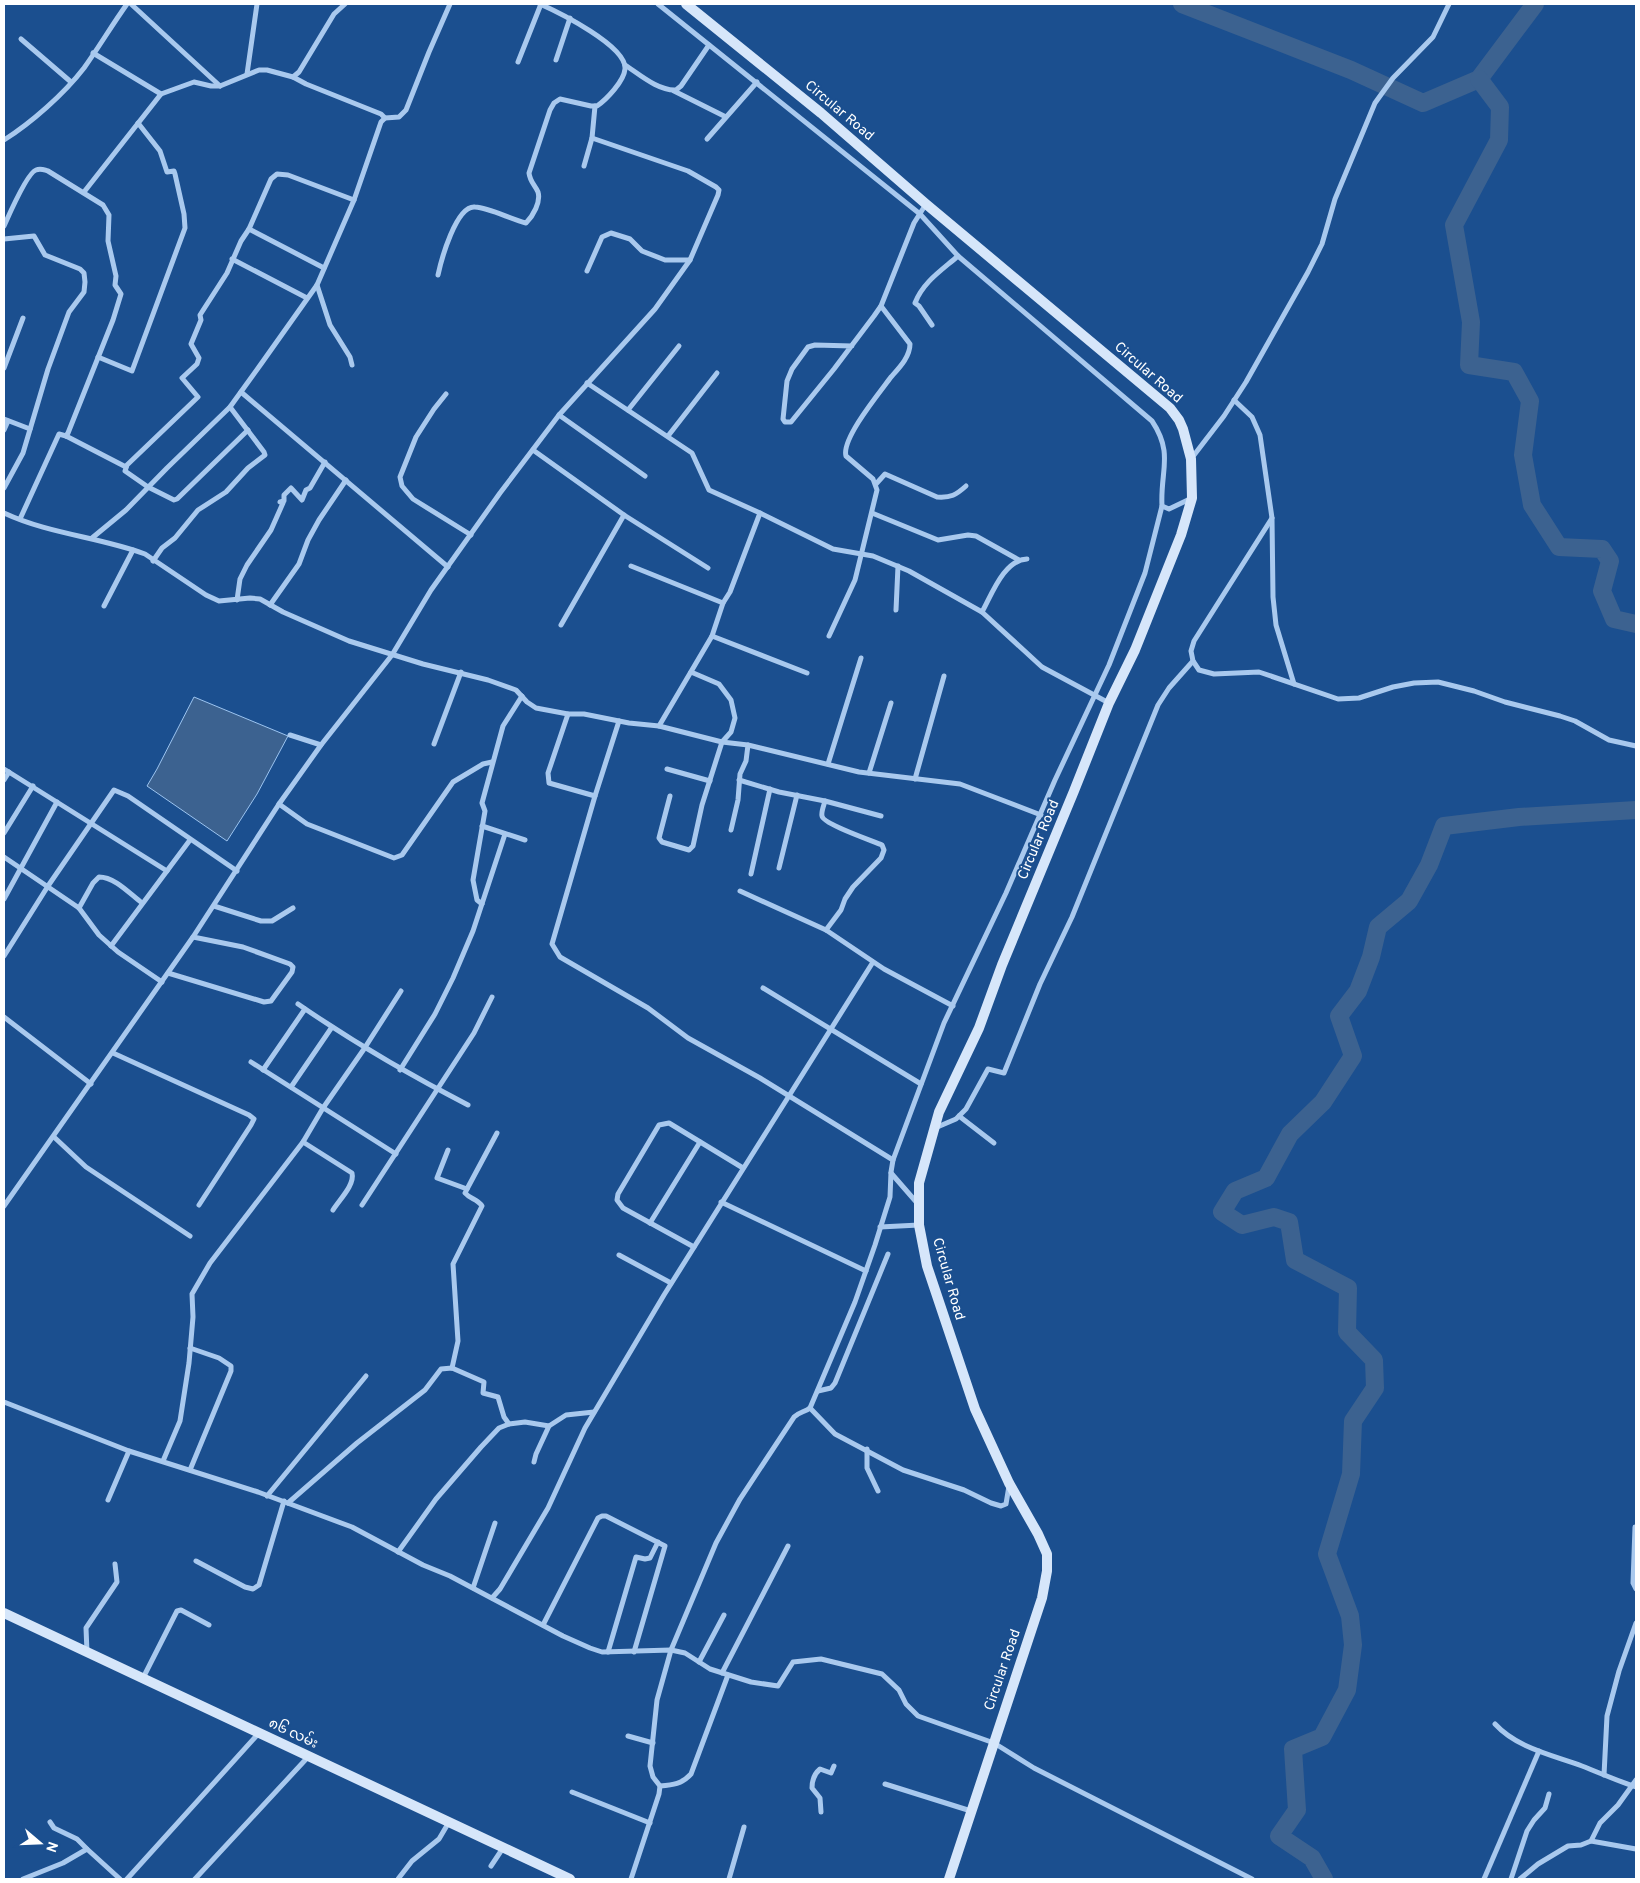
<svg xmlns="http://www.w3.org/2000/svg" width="1640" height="1883" font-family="Overpass,'Noto Sans Myanmar',sans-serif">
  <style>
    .water { fill: #3c6290; stroke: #9cc4f0 }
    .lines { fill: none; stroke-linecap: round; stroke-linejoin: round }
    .river { stroke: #3c6290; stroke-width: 18 }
    .street { stroke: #a9c9ee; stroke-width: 5 }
    .secondary { stroke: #d6e6fa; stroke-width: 10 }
    .labels { text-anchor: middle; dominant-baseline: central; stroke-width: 4; stroke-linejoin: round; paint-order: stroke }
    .street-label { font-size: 14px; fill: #fff; stroke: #1b4f8f }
  </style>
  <rect width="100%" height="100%" fill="#1b4f8f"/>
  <polygon class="water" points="194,697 288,736 257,794 227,841 147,786 157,769"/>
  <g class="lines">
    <g class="river">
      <polyline points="1182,4 1351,70 1423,103 1479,79 1535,4"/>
      <polyline points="1479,79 1500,107 1499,140 1454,225 1471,322 1469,365 1514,372 1530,401 1523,455 1532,505 1559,547 1602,549 1610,561 1602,591 1614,619 1636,624"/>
      <polyline points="1324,1879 1312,1858 1279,1836 1297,1810 1293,1749 1322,1737 1347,1690 1353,1645 1350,1616 1327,1554 1351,1474 1353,1421 1375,1388 1374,1360 1347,1332 1348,1288 1295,1260 1289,1222 1274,1217 1242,1225 1222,1212 1235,1191 1266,1178 1290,1134 1323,1102 1353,1056 1339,1016 1358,991 1371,957 1378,927 1409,901 1429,865 1444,826 1519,817 1636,810"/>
    </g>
    <g class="street">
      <polyline points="131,4 220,86"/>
      <path d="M658,4l262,210 38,42 194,165c22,33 8,50 10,85l7,3 23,-11"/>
      <polyline points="21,39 71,82"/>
      <polyline points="93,53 161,94"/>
      <polyline points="556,60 570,18"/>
      <polyline points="518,62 541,4"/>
      <path d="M625,65c14,9 33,26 51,25l5,-4 28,-41"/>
      <polyline points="247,74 257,4"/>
      <polyline points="293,77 306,84 381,114 385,118"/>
      <polyline points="674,91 726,117"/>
      <polyline points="707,139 757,82"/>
      <path d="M4,140c27,-17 60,-46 80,-72 15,-21 28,-43 43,-64"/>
      <polyline points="584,166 592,138 595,106"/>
      <polyline points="84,192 161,94 194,82 211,86 220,86 259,70 267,70 293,77 299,72 334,14 345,4"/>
      <path d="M4,226c5,-11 23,-53 32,-56 5,-2 8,0 12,1l55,34 6,10 -1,26 8,35 -1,9 6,9 -8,26 -45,113 -2,3 -7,-2 -39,85"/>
      <polyline points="249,229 324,268"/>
      <polyline points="4,239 34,236 45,255 80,269 84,273 85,282 84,292 69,312 48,369 23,453 4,488"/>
      <polyline points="232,259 307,298"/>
      <polyline points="587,271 602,237 611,233 630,239 642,251 665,260 690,260"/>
      <path d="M438,275c3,-14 18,-70 37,-68 15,1 35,12 51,16 7,-7 15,-21 12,-31 -3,-7 -8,-10 -9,-19l21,-63 4,-7 6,-4 31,7h6c10,-7 27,-25 28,-37 2,-23 -67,-57 -85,-65"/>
      <polyline points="317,285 330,325 350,357 352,365"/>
      <path d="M932,325l-13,-19 -4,-3c8,-21 27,-33 43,-47"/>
      <polyline points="852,346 815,345 808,347 792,369 787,381 783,419 785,422 791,422 834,369 874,316 881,306 914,223 926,204"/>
      <polyline points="98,357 132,371 185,228 184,214 175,174 174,171 167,172 160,151 138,123"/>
      <polyline points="4,368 23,318"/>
      <polyline points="587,383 692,453 709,490 760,513 730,592 723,603 712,636 659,726"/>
      <polyline points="241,392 448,567"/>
      <polyline points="446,394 434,409 416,437 400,477 402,486 413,499 471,535"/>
      <polyline points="1234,400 1252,417 1260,435 1272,518 1273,597 1276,625 1294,684"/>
      <polyline points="628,410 679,346"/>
      <polyline points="559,415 645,476"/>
      <polyline points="4,419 30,429"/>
      <polyline points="4,430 8,421"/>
      <polyline points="248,430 177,499 174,500 148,487 125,471 127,465 198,397 182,378 197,364 199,358 191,344 201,320 200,315 227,273 241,241 249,229 271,179 277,174 288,175 354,200"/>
      <polyline points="66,436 126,467"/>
      <polyline points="668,436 717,373"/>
      <polyline points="533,450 624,515 708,568"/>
      <polyline points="1191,459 1224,416 1246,382 1308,272 1322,244 1335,199 1375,103 1393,78 1433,37 1449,4"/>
      <path d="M876,484l9,-10 52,23c14,1 19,-2 29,-11"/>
      <path d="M4,513c45,21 95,24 141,41l61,41 13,6 31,-3 10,1 23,13 66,29 74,23 65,16 28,10 11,12 9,6 32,6h16l45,9 30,3 63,16 26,3 -2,16 -6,13 -2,26 -7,30"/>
      <polyline points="760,513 833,549 873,556 909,571 982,612 1042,667 1109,703"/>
      <polyline points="872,513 938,540 968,535 976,536 1019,560"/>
      <polyline points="1272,518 1194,641 1191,651 1193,661 1199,670 1214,674 1259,672 1338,699 1359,698 1393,687 1414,683 1438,682 1474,691 1505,702 1560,716 1575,721 1609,740 1636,746"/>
      <polyline points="92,538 126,510 167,468 230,407 261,364 317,285 354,200 381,122 385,118 399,117 406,110 429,52 450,4"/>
      <polyline points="153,561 162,548 175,538 198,510 226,492 248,468 265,455 264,452 230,407"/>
      <polyline points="631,566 723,603"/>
      <polyline points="237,600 240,579 247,565 271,530 283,503 280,502 284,501 284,495 291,488 302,500 306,490 310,488 325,462"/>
      <polyline points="270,605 299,564 308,540 319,520 346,480"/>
      <polyline points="104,606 133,550"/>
      <polyline points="896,610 898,566"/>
      <path d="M982,612c10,-18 22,-52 45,-53"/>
      <polyline points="561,625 624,515"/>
      <polyline points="712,636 807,673"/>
      <path d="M829,636l26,-56 22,-90 -4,-11 -27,-23c-5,-17 34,-64 45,-79 8,-9 19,-20 19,-33l-29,-38"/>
      <polyline points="568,714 548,773 549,783 595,796 619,721"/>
      <polyline points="290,735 321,745"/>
      <polyline points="434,744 461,672"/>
      <polyline points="748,745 859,772 960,784 1041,815"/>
      <polyline points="828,764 861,658"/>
      <polyline points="4,769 167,871"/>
      <polyline points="667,769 710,781"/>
      <polyline points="869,773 891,703"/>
      <polyline points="915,779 944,676"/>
      <polyline points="4,780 9,772"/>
      <path d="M739,780l40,12 46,9c-1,4 -4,11 -3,15 1,8 51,25 60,29l2,5 -3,8 -28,29 -8,12 -4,11 -15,20"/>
      <polyline points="595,796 552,944 560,957 648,1008 688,1038 760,1078 893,1160"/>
      <polyline points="670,796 659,838 662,842 689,850 693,846 702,805 722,742 731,732 735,718 731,700 719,684 691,672"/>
      <polyline points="825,801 881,816"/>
      <polyline points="279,804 307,824 394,858 402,855 453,782 483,764 492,762"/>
      <polyline points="482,826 525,840"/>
      <polyline points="4,833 33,786"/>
      <polyline points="4,857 79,908 99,935 118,952 162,982"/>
      <polyline points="779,868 797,795"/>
      <polyline points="751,874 770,789"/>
      <polyline points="740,891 826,930 884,969 953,1006"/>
      <polyline points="4,899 57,802"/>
      <polyline points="482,904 477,900 473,880 485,811 482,803 503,726 522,696"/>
      <polyline points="214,906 261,921 272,921 293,908"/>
      <path d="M79,908l14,-25 6,-6c16,0 31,17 43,26"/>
      <polyline points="111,946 190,840"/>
      <polyline points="4,956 48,886 114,790 128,796 237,871"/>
      <polyline points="168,973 264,1002 271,1001 292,972 293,967 290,964 243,947 193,937"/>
      <polyline points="763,988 921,1084"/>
      <path d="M298,1004c55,38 110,70 170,101"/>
      <polyline points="4,1017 91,1084"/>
      <polyline points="113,1053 249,1115 254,1119 251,1125 199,1205"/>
      <polyline points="251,1062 396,1154"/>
      <polyline points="263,1070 305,1009"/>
      <polyline points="400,1070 435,1014 453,978 473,931 505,834"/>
      <polyline points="291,1087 332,1027"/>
      <polyline points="959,1116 994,1143"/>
      <polyline points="935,1128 956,1119 966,1109 988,1069 1004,1073 1040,984 1072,917 1158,705 1169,688 1193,661"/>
      <polyline points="54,1137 86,1167 190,1236"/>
      <path d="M303,1142l49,31c3,12 -13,27 -19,37"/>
      <path d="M448,1150l-11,28 30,11 -2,4c5,6 13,6 17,13l-29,58 5,77 -6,27"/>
      <polyline points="891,1173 918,1204"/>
      <polyline points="467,1189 497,1133"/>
      <polyline points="721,1202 866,1271"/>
      <polyline points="362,1205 474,1033 492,997"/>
      <polyline points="4,1206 193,937 279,804 321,745 392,655 431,590 500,493 559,415 655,309 690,260 718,195 719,190 716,187 688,171 592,138"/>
      <polyline points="650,1223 700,1142"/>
      <polyline points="880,1227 919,1225"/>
      <polyline points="694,1247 623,1208 617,1200 618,1194 659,1125 669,1123 743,1168"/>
      <polyline points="619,1255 671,1283"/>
      <polyline points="818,1391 831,1388 835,1383 888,1254"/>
      <polyline points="4,1402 129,1451 258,1492 352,1527 423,1565 450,1576 563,1636 590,1648 602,1652 671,1650 685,1653 710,1669 751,1682 778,1686 793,1662 821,1659 882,1674 899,1690 906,1704 918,1716 994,1743 1034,1768 1252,1879"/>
      <polyline points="867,1449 867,1468 878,1491"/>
      <polyline points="163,1461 180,1421 189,1363 193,1317 192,1294 210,1263 303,1142 323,1108 364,1049 401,991"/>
      <polyline points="534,1462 536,1454 549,1426"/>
      <polyline points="190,1470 231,1371 231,1366 219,1358 190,1348"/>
      <polyline points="1009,1486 1006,1504 1001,1506 991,1503 964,1490 903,1470 835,1434 810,1408 855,1302 875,1245 890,1197 891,1172 893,1160 944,1023 1006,893 1055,780 1109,665 1145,573 1162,506"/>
      <polyline points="267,1496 366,1376"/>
      <polyline points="108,1500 129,1451"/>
      <polyline points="288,1503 357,1443 425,1390 441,1369 452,1368 484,1382 483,1393 498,1397 504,1417 509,1424 525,1422 549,1426 566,1415 594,1412"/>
      <polyline points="1635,1527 1633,1583 1636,1589"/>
      <polyline points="398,1552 436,1499 481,1447 499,1428 509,1424"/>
      <polyline points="196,1561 245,1587 253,1589 259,1585 284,1501"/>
      <polyline points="473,1588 495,1523"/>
      <polyline points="492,1598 500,1589 548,1508 585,1428 664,1295 873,962"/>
      <polyline points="543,1625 598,1518 602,1516 606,1516 665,1546 634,1652"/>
      <polyline points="87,1652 86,1628 117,1582 115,1564"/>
      <polyline points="608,1652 636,1557 645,1559 650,1558 658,1542"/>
      <polyline points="699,1662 724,1615"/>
      <polyline points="722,1673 788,1546"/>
      <polyline points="143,1678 177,1611 181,1610 209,1625"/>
      <path d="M1495,1724c22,24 57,31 87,42 18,7 36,15 54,21"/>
      <polyline points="628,1736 653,1743"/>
      <polyline points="1604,1775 1607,1716 1619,1671 1636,1623"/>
      <polyline points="885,1784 971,1811"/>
      <path d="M660,1786c13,-1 22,-2 31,-12l37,-99"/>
      <polyline points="572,1792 650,1823"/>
      <path d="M821,1812l-1,-14 -8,-10c0,-7 2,-14 8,-19l11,4 3,-7"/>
      <polyline points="50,1822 54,1828 77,1839 87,1849"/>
      <polyline points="1591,1841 1636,1849"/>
      <polyline points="491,1866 503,1848"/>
      <polyline points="23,1879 63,1863 87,1849 120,1879"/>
      <polyline points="127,1879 259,1733"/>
      <polyline points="195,1879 308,1757"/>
      <polyline points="398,1879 412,1861 439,1839 449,1822"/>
      <path d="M631,1879l28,-85 1,-8 -7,-9 -3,-11 7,-66 14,-50 45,-107 24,-44 54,-82c5,-5 11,-5 16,-9"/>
      <polyline points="729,1879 744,1827"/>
      <polyline points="1484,1879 1539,1751"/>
      <polyline points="1511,1879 1527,1831 1534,1820 1545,1808 1549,1794"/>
      <polyline points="1520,1879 1538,1864 1568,1846 1581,1845 1591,1841 1600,1823 1618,1805 1636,1780"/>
    </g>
    <g class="secondary">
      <polyline points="686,4 821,113 926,204 1170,408 1179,420 1183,429 1191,459 1192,498 1181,535 1135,650 1109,703 1074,791 1002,965 979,1028 939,1112 919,1183 919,1225 927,1266 975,1409 1009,1483 1038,1534 1047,1554 1047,1571 1042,1598 949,1879"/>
      <polyline points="4,1613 570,1879"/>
    </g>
  </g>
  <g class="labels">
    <g class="street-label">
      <text transform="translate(839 111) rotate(40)">Circular Road</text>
      <text transform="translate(1148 373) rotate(41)">Circular Road</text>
      <text transform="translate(1039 840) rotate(-67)">Circular Road</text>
      <text transform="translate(948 1279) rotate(74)">Circular Road</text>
      <text transform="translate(1003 1670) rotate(-71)">Circular Road</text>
      <text transform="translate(293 1734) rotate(25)">၈၆ လမ်း</text>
    </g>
  </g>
  <rect width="1640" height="1883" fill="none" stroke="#ffffff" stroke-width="10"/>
  <g transform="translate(40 1843) rotate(109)" stroke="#1b4f8f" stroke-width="4" paint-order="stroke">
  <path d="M0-4L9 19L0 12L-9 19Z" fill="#ffffff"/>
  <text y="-8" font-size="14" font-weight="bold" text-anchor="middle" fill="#ffffff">N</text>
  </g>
</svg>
